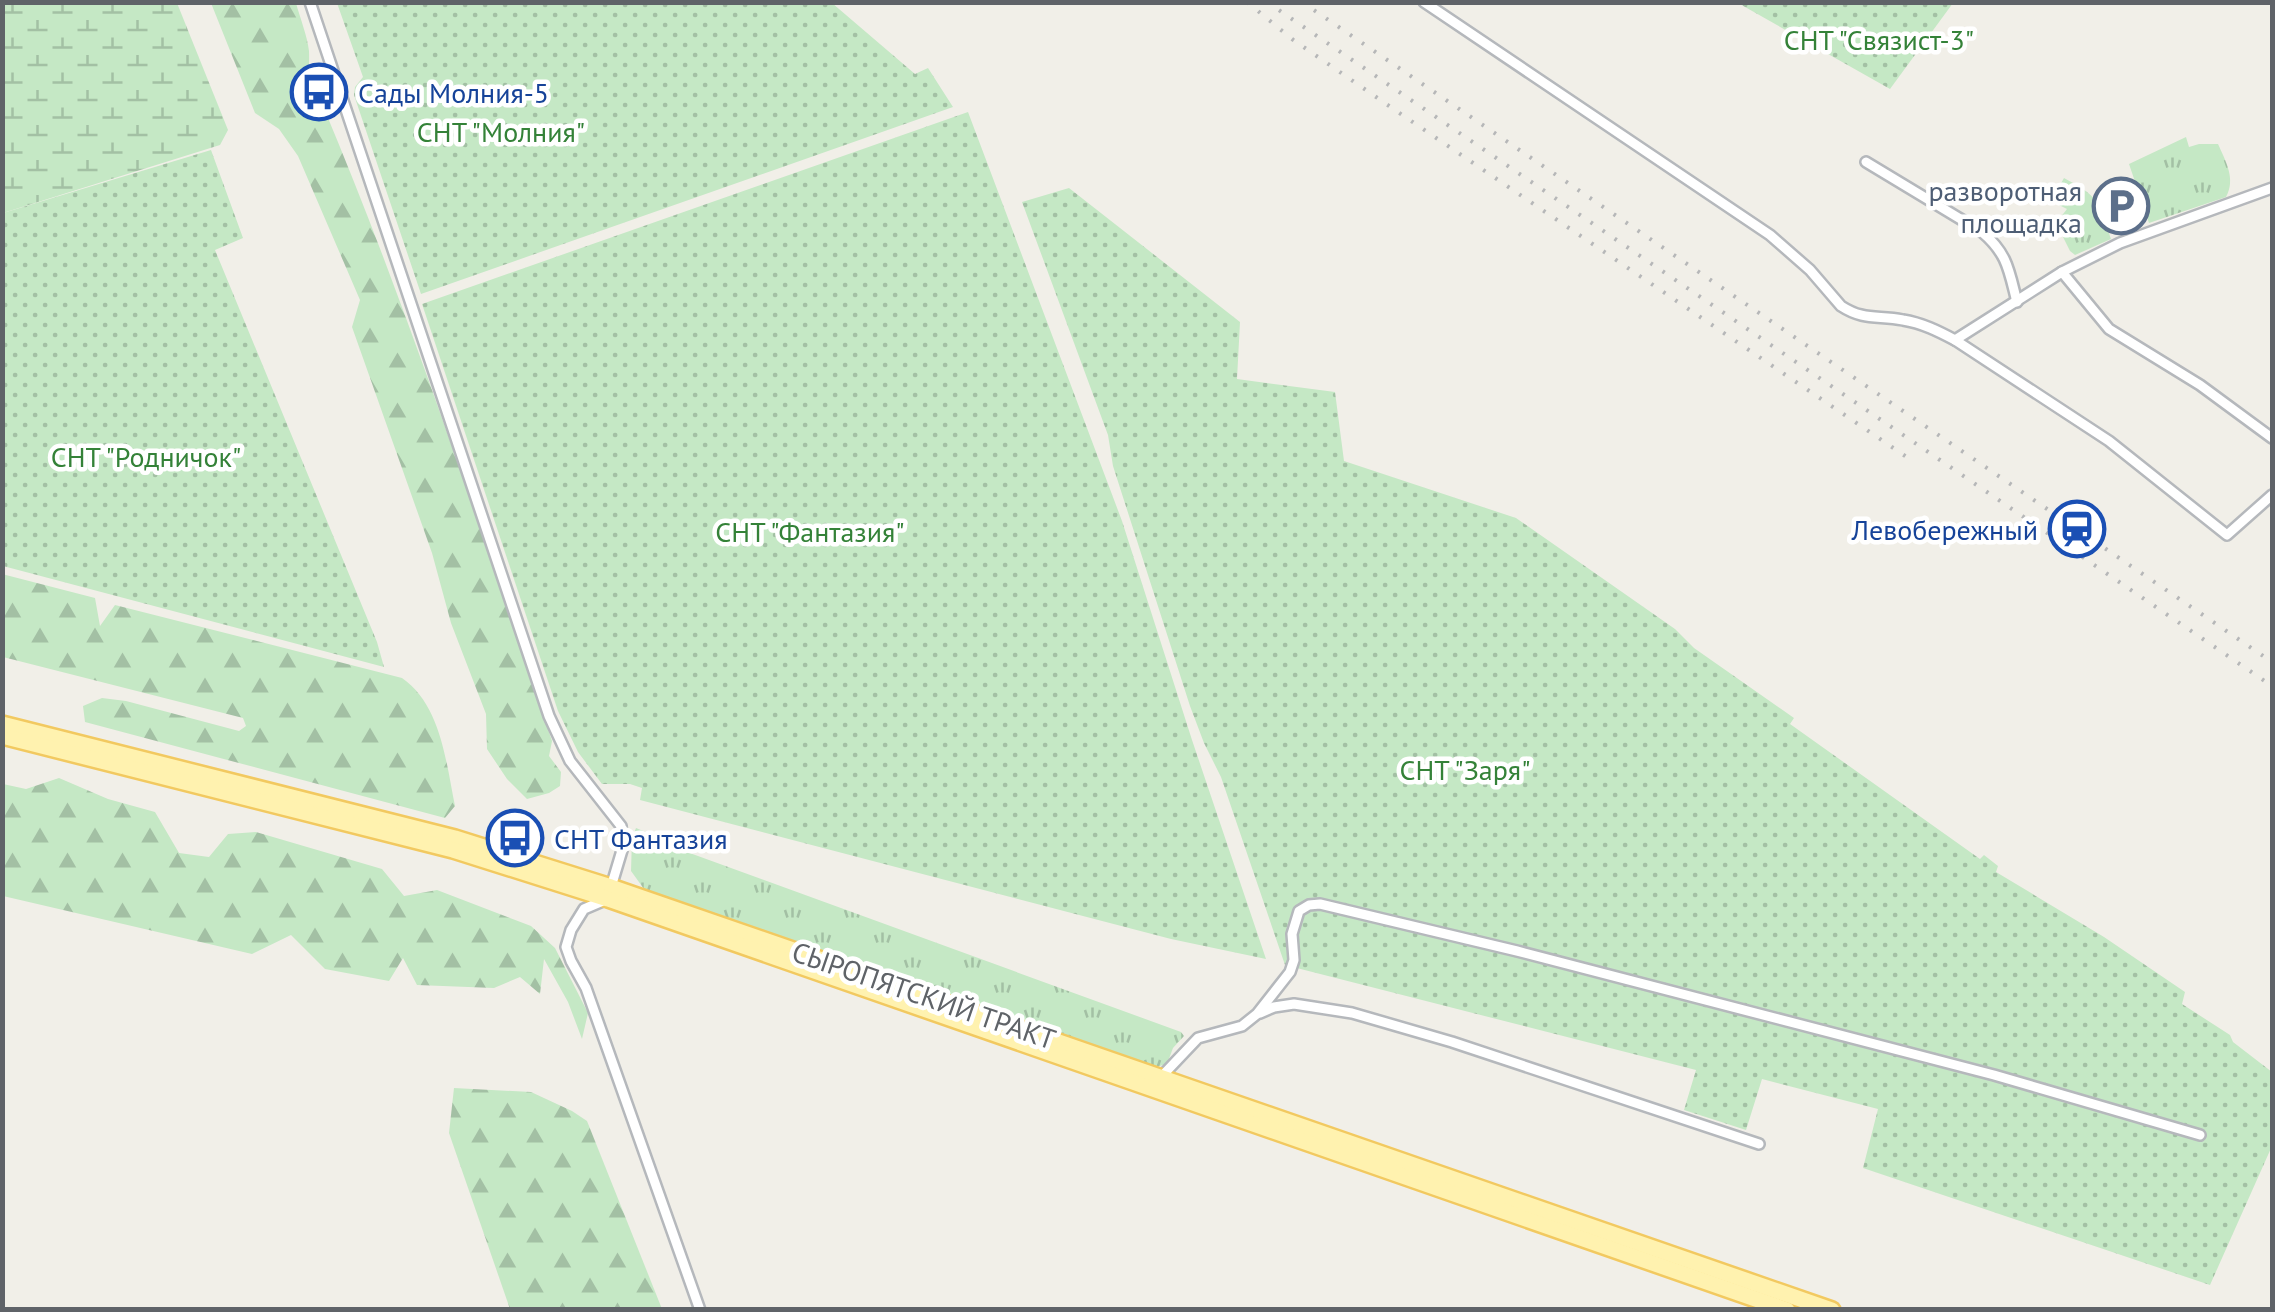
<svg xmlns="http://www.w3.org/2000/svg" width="2275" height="1312" font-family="'PT Sans',sans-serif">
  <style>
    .grass { fill: url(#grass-tufts) }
    .forest { fill: url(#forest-firs) }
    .wetland { fill: url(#wetland-marsh) }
    .garden { fill: url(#garden-dots) }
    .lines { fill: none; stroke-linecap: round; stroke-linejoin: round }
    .minor-casing { stroke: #b5b8bc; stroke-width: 14 }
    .primary-casing { stroke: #f2c960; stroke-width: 20 }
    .minor { stroke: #fff; stroke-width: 9 }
    .primary { stroke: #fff2af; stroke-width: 15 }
    .rail { stroke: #b6b7b8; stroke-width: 4; stroke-dasharray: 2.5 12; stroke-linecap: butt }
    .labels { text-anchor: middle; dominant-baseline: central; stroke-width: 9; stroke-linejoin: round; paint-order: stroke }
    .park-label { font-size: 28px; fill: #348238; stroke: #fff }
    .transit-label { font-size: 28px; fill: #164399; stroke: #fff; text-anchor: start }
    .service-label { font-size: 28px; fill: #4e5e75; stroke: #fff; text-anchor: end }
    .street-label { font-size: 28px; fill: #5f6368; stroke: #fff }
  </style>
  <defs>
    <pattern id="grass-tufts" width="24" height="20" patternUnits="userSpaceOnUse" patternTransform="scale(2.5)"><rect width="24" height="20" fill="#c5e8c5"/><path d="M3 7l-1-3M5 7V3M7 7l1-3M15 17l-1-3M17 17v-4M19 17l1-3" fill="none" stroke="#a3c0a4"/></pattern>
    <pattern id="forest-firs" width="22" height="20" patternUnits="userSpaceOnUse" patternTransform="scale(2.5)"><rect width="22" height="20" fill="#c5e8c5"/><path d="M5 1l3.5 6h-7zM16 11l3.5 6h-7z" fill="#a3c0a4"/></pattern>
    <pattern id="wetland-marsh" width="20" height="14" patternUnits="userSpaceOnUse" patternTransform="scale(2.5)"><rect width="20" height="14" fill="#c5e8c5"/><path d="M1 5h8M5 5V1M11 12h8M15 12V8" fill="none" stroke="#a3c0a4"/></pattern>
    <pattern id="garden-dots" width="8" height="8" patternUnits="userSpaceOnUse" patternTransform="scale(2.5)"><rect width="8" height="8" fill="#c5e8c5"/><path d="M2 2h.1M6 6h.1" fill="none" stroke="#a3c0a4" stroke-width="1.8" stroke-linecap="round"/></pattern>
  </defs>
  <rect width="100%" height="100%" fill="#f1efe8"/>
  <g class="grass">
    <path d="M2186,137l3,10 10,-3h19c8,18 18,35 8,53l-77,26 -20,-59z"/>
    <path d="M2064,178c36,19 34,23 47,61l-36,16 -5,-4 -14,-28 11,-14 -16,-8z"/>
    <polygon points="636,828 648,833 654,840 1181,1032 1184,1036 1173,1048 1167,1064 1156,1067 644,889 631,871 632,838"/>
  </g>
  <g class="forest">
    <path d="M211,3h85c4,15 11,32 13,48 1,26 -5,33 14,55 87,207 157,422 229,635l-3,15 12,16 -1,14 -11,7 -22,6 -20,-20 -20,-30 -1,-35 -35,-91 -19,-70 -80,-226 8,-27 -62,-144 -19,-27 -24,-16z"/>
    <path d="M2,574l93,24 5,28 15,-21 287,73c39,27 44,84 53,128l-10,12 -360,-96 -2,-16 19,-8 24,3 113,30 7,-5 -3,-8 -240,-61z"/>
    <polygon points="59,778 108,799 155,812 179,853 209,857 228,834 256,832 382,869 404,896 437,890 531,926 555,948 588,1013 582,1039 568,1002 544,959 540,994 520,977 494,988 417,985 403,958 389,981 325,969 291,935 252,954 3,896 3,784 26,789"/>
    <polygon points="454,1088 531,1092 572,1111 587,1121 662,1309 510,1309 449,1133"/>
  </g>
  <polygon class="wetland" points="4,2 177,3 228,130 220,145 3,213 3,5"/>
  <g class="garden">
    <polygon points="337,3 832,3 915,74 928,68 953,107 421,294 354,95 355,87 363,77"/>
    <polygon points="1738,3 1953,2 1953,3 1890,89"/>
    <polygon points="968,112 1122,521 1192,740 1266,959 1171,939 640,800 642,788 630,784 602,784 578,752 558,711 422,304"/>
    <polygon points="211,150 243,238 215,250 377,642 384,667 3,566 3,213"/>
    <polygon points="1069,188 1240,322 1237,379 1335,392 1344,461 1516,518 1675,629 1694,648 1794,718 1790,724 1980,859 1984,855 1998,866 1996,872 2104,937 2185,992 2182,1004 2230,1035 2233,1042 2272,1072 2272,1146 2210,1285 1863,1168 1878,1109 1762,1079 1746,1130 1684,1110 1696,1070 1285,965 1221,777 1204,743 1190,706 1113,466 1108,435 1022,202"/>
  </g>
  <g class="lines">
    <g class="minor-casing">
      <g id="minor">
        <polyline points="310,2 549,716 570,761 621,826 623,847 611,887"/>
        <path d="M1424,2l346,233 40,35 31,36c23,15 37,9 62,14 19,3 35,11 52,20l107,-68 58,-29 152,-55"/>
        <path d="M1866,162l116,70c26,22 27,39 35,70"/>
        <polyline points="2062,272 2109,329 2200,385 2272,438"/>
        <polyline points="1955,340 2109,441 2227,535 2272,495"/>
        <polyline points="605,900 584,909 571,930 566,947 571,961 586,988 700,1310"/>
        <polyline points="1260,1013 1274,1007 1294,1004 1352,1013 1452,1042 1759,1144"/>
        <polyline points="1161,1077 1198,1038 1242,1026 1257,1014 1290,972 1294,960 1292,934 1299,911 1309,905 1320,904 1517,951 1994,1075 2200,1135"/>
      </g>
    </g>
    <g class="primary-casing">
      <g id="primary">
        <polyline points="2,724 455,838 611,887 1832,1310"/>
        <polyline points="2,736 453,850 608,899 1787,1310"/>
      </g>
    </g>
    <use href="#minor" class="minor"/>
    <use href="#primary" class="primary"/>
    <g class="rail">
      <polyline points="1247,2 1292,39 1392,108 1914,462"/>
      <polyline points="1267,2 2272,686"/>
      <polyline points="1302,2 2272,662"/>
    </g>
  </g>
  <defs>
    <g id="bus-ring" transform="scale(2.875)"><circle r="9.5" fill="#fff" stroke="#1a4fb4" stroke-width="1.5"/><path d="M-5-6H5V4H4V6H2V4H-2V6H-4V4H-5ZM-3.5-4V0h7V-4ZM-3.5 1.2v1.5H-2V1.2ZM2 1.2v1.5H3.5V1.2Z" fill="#1a4fb4"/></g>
    <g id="parking-ring" transform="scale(2.875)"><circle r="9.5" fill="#fff" stroke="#5c6f8a" stroke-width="1.5"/><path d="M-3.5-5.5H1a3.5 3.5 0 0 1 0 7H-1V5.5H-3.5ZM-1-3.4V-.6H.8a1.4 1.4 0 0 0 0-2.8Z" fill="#5c6f8a"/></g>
    <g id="station-ring" transform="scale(2.875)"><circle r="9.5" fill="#fff" stroke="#1a4fb4" stroke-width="1.5"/><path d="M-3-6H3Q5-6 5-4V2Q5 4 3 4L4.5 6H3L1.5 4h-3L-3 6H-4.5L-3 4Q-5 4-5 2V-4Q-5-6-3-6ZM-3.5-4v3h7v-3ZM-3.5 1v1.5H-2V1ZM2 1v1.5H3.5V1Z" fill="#1a4fb4"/></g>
  </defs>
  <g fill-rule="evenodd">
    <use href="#bus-ring" x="319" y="92"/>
    <use href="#parking-ring" x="2121" y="206"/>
    <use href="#station-ring" x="2077" y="529"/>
    <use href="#bus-ring" x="515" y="838"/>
  </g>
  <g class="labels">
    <g class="park-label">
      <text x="1879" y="39">СНТ "Связист-3"</text>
      <text x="501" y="131">СНТ "Молния"</text>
      <text x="146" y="456">СНТ "Родничок"</text>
      <text x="810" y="531">СНТ "Фантазия"</text>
      <text x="1465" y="769">СНТ "Заря"</text>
    </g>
    <g class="transit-label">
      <text x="358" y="92">Сады Молния-5</text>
      <text x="2038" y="529" text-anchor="end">Левобережный</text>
      <text x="554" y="838">СНТ Фантазия</text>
    </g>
    <g class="service-label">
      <text x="2082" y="190">разворотная<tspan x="2082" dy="32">площадка</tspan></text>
    </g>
    <g class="street-label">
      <text transform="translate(924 995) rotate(19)">СЫРОПЯТСКИЙ ТРАКТ</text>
    </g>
  </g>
  <rect width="2275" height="1312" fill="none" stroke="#5f6368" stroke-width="10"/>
</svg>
